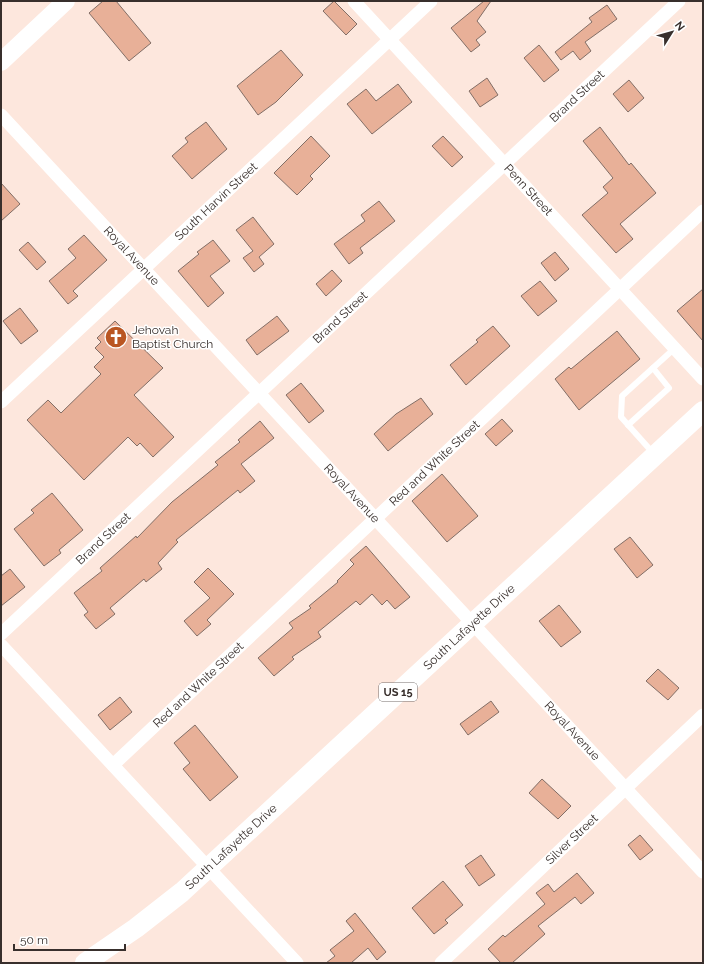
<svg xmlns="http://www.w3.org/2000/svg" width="704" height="964" font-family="Raleway,sans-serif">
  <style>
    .building { fill: #e8b098; stroke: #826e66 }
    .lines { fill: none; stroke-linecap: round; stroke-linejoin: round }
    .service { stroke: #fff; stroke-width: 6 }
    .minor { stroke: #fff; stroke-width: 13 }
    .secondary { stroke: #fff; stroke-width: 18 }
    .primary { stroke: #fff; stroke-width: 20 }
    .labels { text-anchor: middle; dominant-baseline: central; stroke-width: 3; stroke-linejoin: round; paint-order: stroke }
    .shield { fill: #fff; stroke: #746d6b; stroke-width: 1 }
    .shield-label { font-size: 11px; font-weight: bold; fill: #382f2c }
    .street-label { font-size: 12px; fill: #382f2c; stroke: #fff }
    .poi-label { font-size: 12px; fill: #382f2c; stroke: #fff; text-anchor: start }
  </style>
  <rect width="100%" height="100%" fill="#fde7dd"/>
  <g class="building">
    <polygon points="103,1 116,1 151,43 129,61 89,13"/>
    <polygon points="334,1 357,24 346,35 323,11"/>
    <polygon points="484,1 491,1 477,21 486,32 476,40 480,45 471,52 451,28"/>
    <polygon points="607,5 617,19 585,42 591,51 580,60 573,51 561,60 555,52 592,22 589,18"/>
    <polygon points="539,45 559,70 544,82 524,58"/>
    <polygon points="281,50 303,75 276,102 258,115 237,86"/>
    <polygon points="487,78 498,95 480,107 469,91"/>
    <polygon points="629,80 644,98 628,112 613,94"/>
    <polygon points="398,84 412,102 372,134 347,104 366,89 376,101"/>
    <polygon points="206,122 227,149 192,179 172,156 188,142 185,138"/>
    <polygon points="600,127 629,165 631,163 656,193 620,224 633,239 616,253 582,215 608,193 603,187 613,178 583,141"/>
    <polygon points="311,136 330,156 310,176 313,179 297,195 274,173"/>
    <polygon points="443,136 463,157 452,167 432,146"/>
    <polygon points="1,183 20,204 1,221"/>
    <polygon points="379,201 395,221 360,248 363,253 349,264 334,244 365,221 361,215"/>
    <polygon points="253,217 274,244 259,257 264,264 254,272 243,258 253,251 236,230"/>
    <polygon points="84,235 107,260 73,291 78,296 68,304 49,281 76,258 68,249"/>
    <polygon points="213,240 230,261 210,276 224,293 208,307 178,271 199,254 197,252"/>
    <polygon points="28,242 46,262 37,270 19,250"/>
    <polygon points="555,252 569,269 555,281 541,263"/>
    <polygon points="332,270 342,281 326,296 316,284"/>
    <polygon points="540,281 557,301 538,316 521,296"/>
    <polygon points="703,289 703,341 677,311"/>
    <polygon points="20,308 38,331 21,344 3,321"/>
    <polygon points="277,316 289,331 257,355 246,340"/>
    <polygon points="115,321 163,368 134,395 174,437 153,457 140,443 137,446 128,437 84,480 27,420 48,400 61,413 101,374 94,367 104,357 95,348 101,342 97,338"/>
    <polygon points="493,326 510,346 466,385 450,365 478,342 476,340"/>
    <polygon points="617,331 640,359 579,410 555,379 569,367 571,369"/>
    <polygon points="301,383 324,411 309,423 286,395"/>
    <polygon points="421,398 433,414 388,451 374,434 396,414"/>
    <polygon points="502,419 513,431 496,446 485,434"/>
    <polygon points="260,421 274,438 241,464 255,481 240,493 238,490 176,540 178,542 158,563 162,569 146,582 144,579 110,608 115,614 96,629 84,615 88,612 74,593 102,571 100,568 136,536 137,538 172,502 218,465 215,462 240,442 238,440"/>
    <polygon points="442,474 478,516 447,542 412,501"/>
    <polygon points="52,493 83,530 59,550 61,553 44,566 14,529 34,513 31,510"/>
    <polygon points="630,537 653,565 637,578 614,549"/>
    <polygon points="366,546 410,597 395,609 387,600 382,605 372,594 360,605 356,601 318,632 321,637 292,657 294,659 274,676 258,658 293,628 289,623 311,608 309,606 338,582 337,581 354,564 350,560"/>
    <polygon points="208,568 234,594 207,620 211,624 197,636 184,621 210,598 194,582"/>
    <polygon points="10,569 25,587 1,606 1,576"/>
    <polygon points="559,605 581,632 561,647 539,621"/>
    <polygon points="658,669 679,688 668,700 646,681"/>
    <polygon points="120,697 132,712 110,730 98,715"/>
    <polygon points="491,701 499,712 468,735 460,724"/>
    <polygon points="195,725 238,777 210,801 183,769 190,763 174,743"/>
    <polygon points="542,779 571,806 558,819 529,793"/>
    <polygon points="640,835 653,850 640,860 628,845"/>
    <polygon points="481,855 495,875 479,886 465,866"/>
    <polygon points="577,873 594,893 581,904 575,897 538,926 545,934 512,963 501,963 488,949 503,935 505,937 545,904 536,893 548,884 554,892"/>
    <polygon points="443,881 463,905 445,920 448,923 434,934 412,908"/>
    <polygon points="355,913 386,952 377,960 368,948 351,963 326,963 335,956 330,950 354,931 346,921"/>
  </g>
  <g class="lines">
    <g class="service">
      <polyline points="628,425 669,388 653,368"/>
      <polyline points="654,454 621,417 622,396 675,348"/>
    </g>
    <g class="minor">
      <path id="s1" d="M354,1l349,378"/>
      <path id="s2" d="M1,115l702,757"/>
      <path id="s3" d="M1,402l430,-401"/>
      <path id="s4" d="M1,634l678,-633"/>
      <polyline points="1,645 297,963"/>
      <path id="s5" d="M113,765l590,-554"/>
      <path id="s6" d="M441,963l262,-248"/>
    </g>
    <polyline class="secondary" points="1,62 66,1"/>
    <path class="primary" id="s7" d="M85,963l51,-35 46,-36 521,-481"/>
  </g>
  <defs>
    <g id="church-disc" transform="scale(1.15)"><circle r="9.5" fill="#ba5622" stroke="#fff"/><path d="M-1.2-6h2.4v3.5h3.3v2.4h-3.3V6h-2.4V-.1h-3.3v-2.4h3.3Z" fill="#fff"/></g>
  </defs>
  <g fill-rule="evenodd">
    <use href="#church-disc" x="116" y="337"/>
  </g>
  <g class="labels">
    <rect class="shield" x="379" y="683" width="38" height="18" rx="3"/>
    <g class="shield-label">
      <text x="398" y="692">US 15</text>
    </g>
    <g class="street-label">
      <text stroke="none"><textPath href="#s4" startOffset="788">Brand Street</textPath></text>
      <text stroke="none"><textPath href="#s1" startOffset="257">Penn Street</textPath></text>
      <text stroke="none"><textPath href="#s3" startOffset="294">South Harvin Street</textPath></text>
      <text stroke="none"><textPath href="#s2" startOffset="192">Royal Avenue</textPath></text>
      <text stroke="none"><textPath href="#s4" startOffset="464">Brand Street</textPath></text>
      <text stroke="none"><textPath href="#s5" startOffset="441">Red and White Street</textPath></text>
      <text stroke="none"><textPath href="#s2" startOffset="516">Royal Avenue</textPath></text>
      <text stroke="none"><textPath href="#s4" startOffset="140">Brand Street</textPath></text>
      <text stroke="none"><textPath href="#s7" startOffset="511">South Lafayette Drive</textPath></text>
      <text stroke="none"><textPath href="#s5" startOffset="117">Red and White Street</textPath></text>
      <text stroke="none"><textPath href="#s2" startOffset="840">Royal Avenue</textPath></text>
      <text stroke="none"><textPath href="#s6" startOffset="180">Silver Street</textPath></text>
      <text stroke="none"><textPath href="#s7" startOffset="187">South Lafayette Drive</textPath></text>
    </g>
    <g class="poi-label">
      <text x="132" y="330">Jehovah<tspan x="132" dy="14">Baptist Church</tspan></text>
    </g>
  </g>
  <rect width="704" height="964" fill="none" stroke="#382f2c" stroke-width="4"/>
  <g transform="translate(672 32) rotate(53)" stroke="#ffffff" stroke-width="3" paint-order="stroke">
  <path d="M0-3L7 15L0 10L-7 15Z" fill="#382f2c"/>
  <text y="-6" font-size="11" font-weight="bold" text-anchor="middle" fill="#382f2c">N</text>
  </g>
  <path d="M14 944v6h111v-6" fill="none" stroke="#382f2c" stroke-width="2"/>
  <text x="20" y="944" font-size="12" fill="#382f2c" stroke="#ffffff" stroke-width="3" paint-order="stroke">50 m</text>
</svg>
